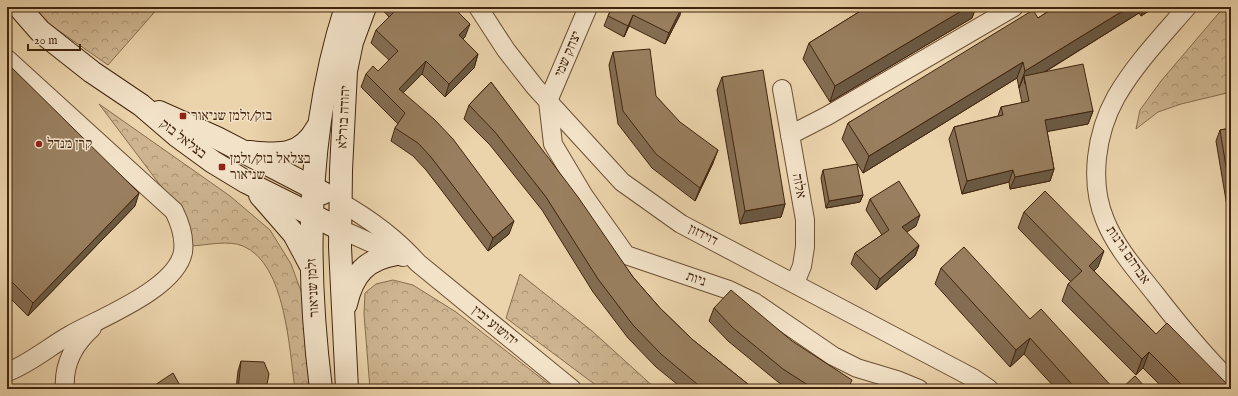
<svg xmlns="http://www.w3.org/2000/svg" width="1238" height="396" font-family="'IM FELL English','Frank Ruhl Libre',serif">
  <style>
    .forest { fill: url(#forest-crowns); stroke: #886c4e }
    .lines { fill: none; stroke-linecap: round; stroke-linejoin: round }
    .street-casing { stroke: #6c5034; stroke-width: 20 }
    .secondary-casing { stroke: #41240d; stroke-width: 24 }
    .street { stroke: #f2e2c8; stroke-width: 18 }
    .secondary { stroke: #f2e2c8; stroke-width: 22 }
    .wall { fill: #846d52; stroke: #41240d }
    .shaded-wall { fill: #6b5942; stroke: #41240d }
    .building { fill: #997f5f; stroke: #41240d }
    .poi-dot { fill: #8f2418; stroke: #f2e2c8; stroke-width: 1.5 }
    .labels { text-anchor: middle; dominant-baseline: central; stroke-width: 3; stroke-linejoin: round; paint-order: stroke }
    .street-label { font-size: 14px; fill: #41240d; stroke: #f2e2c8 }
    .poi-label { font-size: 14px; fill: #41240d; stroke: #f2e2c8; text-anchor: start }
  </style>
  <defs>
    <pattern id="forest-crowns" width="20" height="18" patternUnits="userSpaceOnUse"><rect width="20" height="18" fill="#ceb590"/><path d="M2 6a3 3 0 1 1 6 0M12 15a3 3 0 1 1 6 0" fill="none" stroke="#a99374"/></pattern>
  </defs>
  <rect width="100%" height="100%" fill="#ebd3ab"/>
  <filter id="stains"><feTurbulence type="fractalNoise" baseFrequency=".005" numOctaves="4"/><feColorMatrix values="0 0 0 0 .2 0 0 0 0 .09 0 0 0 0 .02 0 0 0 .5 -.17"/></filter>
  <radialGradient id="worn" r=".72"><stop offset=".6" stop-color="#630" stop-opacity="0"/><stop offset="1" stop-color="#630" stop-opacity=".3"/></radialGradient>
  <g class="forest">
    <polygon points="33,7 159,7 108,65 45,21"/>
    <polygon points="1224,7 1231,7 1231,92 1181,104 1158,112 1136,129 1140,110 1161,81"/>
    <path d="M99,104l131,92 40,34 21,34 17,46 6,79h-19c-6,-40 -9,-125 -52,-143 -14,-6 -36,-1 -51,0l-13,-36z"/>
    <polygon points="520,274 592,331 656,389 601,389 506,318"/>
    <polygon points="393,280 413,285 456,312 555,389 370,389 364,314 365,293 376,284"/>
  </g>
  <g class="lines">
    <g class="street-casing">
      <g id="street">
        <polyline points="478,7 506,50 535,87 622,182 681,224 973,378 989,389"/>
        <polyline points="588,7 548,101 553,144 584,196 626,255 729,290 754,302 833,356 857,368 897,380 919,389"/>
        <path d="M1187,7c-25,29 -52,57 -71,90 -20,36 -27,85 -11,123 11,28 33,52 51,75 24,31 48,60 75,87"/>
        <path d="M7,59l167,152c6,12 11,26 9,41 -7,37 -83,66 -113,83 -20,11 -42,30 -63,37"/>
        <polyline points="782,89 805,220 805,247 802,266 795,283"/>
        <polyline points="790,135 827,116 1014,7"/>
        <path d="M340,202c30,17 55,35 78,61l154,126"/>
        <polyline points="340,229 403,257"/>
        <path d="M65,389c-2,-24 9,-45 27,-61"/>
      </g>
    </g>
    <g class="secondary-casing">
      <g id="secondary">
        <polyline points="19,7 40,31 92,72 141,105 176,135 213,162 246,182 340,229"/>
        <polyline points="159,112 217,138 323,193"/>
        <path d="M249,152c30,3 52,5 68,-24"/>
        <polyline points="260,195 294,234 310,264"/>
        <path d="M346,304c7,-30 20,-45 51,-50"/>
        <path d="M321,389c-16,-128 -15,-259 25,-382"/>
        <polyline points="347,389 340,247 341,170 346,71 352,42 365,7"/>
      </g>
    </g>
    <use href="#street" class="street"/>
    <use href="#secondary" class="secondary"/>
  </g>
  <g class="wall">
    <polygon points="380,7 453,7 465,37 463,39 478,54 474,68 445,97 422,74 403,93 509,234 488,251 426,170 413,156 391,141 395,128 398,124 361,87 366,74 378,71 389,60 371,43 376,30 389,17"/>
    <polygon points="612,7 680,15 665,44 629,26 624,37 604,26 608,16"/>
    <polygon points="867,7 976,7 972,18 830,102 803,59 809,43"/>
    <polygon points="1055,7 1155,7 1141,16 1139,13 1045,72 1093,111 1088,124 1047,131 1054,169 1050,181 1010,189 1009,182 962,194 949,139 954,127 998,116 1001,107 1022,103 1017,78 863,173 842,139 848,123 1038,18"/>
    <polygon points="613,52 656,96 713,163 695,201 652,168 618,124 609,65"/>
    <polygon points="7,63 135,206 28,316 7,295"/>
    <polygon points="722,77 785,204 781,217 740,224 717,90"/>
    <polygon points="491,82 633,277 660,308 693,340 754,389 683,389 656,367 628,338 593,292 542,210 490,145 464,119 469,105"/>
    <polygon points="1231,128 1231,224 1230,224 1216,141 1220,130"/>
    <polygon points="823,170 863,195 860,202 826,208 821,178"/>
    <polygon points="870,199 916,226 906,232 919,246 915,256 876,290 851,264 855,253 882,235 866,210"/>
    <polygon points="1024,212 1098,267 1094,271 1156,334 1231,389 1164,389 1143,368 1136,375 1062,301 1068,284 1071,282 1018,228"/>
    <polygon points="941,268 1030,319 1114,389 1056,389 1024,354 1010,367 935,284"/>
    <polygon points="714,308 848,389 789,389 778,382 728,341 709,321"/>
    <polygon points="241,361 266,389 236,389 238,371"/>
  </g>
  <g class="shaded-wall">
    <polygon points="682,7 680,15 665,44 669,33"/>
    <polygon points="968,7 976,7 972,18 830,102 835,86"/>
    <polygon points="1129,7 1141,7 1139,13 1025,84 1024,76 1019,88 1025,71"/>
    <polygon points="1144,7 1155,7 1141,16"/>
    <polygon points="633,15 629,26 624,37 628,26"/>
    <polygon points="470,24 465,37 454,48 459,35"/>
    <polygon points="478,54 474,68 445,97 449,84"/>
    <polygon points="426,61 422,74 394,102 399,89"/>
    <polygon points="1023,62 1017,78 863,173 869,156"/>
    <polygon points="1093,111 1088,124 1040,133 1045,120"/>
    <polygon points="718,150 713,163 695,201 700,188"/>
    <polygon points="1054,169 1050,181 1010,189 1015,177"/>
    <polygon points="1013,170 1009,182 962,194 967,181"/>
    <polygon points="139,193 135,206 28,316 33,303"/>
    <polygon points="863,195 860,202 826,208 829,201"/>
    <polygon points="785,204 781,217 740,224 745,211"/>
    <polygon points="920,215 916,226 898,238 902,227"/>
    <polygon points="514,221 509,234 488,251 493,238"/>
    <polygon points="919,245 915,256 876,290 880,279"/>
    <polygon points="1104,251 1098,267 1083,282 1089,266"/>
    <polygon points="1030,338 1024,354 1010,367 1016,350"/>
    <polygon points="1149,352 1143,368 1136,375 1142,359"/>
  </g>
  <g class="building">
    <polygon points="397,7 453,7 470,24 459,35 478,54 449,84 426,61 399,89 435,120 453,139 514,221 493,238 431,157 418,143 395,128 405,113 366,74 373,66 378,71 398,51 376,30 398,8"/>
    <polygon points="612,7 682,7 669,33 633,15 628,26 608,16"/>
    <polygon points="867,7 968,7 835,86 809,43"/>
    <polygon points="1055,7 1129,7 1025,71 1023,62 869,156 848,123 1033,10 1038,18"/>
    <polygon points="650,49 656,96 680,122 718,150 700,188 656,154 623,111 613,52"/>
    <polygon points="7,63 139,193 33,303 7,277"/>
    <polygon points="1083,64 1093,111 1045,120 1054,169 1015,177 1013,170 967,181 954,127 1003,115 1001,107 1029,101 1024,76"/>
    <polygon points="763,70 785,204 745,211 722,77"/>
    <polygon points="491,82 578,197 633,277 660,308 693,340 754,389 703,389 661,354 633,325 598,279 546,197 495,132 469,105"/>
    <polygon points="1231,128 1231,197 1220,130"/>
    <polygon points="857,164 863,195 829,201 823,170"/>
    <polygon points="899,181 920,215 902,227 919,245 880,279 855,253 889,230 870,199"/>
    <polygon points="1045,191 1104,251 1089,266 1156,334 1167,323 1231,388 1231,389 1186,389 1149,352 1142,359 1068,284 1082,271 1024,212"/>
    <polygon points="964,247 1030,319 1041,309 1114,389 1076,389 1030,338 1016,350 941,268"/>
    <polygon points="731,290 792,341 852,380 848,389 814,389 783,369 733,328 714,308"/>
    <polygon points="241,361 264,362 269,374 266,389 238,389"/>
    <polygon points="173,373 182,389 154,389 152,387"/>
    <polygon points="1135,376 1147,389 1121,389"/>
  </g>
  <g class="poi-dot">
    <rect x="179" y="112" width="8" height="8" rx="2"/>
    <circle cx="39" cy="144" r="4"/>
    <rect x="218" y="163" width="8" height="8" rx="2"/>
  </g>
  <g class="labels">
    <g class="street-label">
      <text transform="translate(568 54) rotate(-67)">יצחק שמי</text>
      <text transform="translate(344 117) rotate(-87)">יהודה בורלא</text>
      <text transform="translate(183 139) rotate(38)">בצלאל בזק</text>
      <text transform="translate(799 186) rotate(80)">אלזה</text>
      <text transform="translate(703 235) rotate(27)">דוידזון</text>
      <text transform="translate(1128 255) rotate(56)">אברהם גרנות</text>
      <text transform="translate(696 279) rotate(19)">ניות</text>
      <text transform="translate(313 288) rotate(-93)">זלמן שניאור</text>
      <text transform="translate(495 326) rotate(39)">יהושוע יבין</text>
    </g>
    <g class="poi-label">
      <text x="191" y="116">בזק/זלמן שניאור</text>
      <text x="47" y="144">קרן מנדל</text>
      <text x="230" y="159">בצלאל בזק/זלמן<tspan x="230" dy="16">שניאור</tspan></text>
    </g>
  </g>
  <rect width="1238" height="396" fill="none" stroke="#ebd3ab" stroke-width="24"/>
  <rect x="8" y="8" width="1222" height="380" fill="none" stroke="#41240d" stroke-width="2"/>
  <rect x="12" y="12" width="1214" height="372" fill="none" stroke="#41240d"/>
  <path d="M28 44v6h52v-6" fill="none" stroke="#41240d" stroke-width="2"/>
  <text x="34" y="44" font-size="12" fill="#41240d" stroke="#f2e2c8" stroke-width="3" paint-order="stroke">20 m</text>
  <rect width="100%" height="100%" filter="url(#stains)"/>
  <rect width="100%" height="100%" fill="url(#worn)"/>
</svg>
